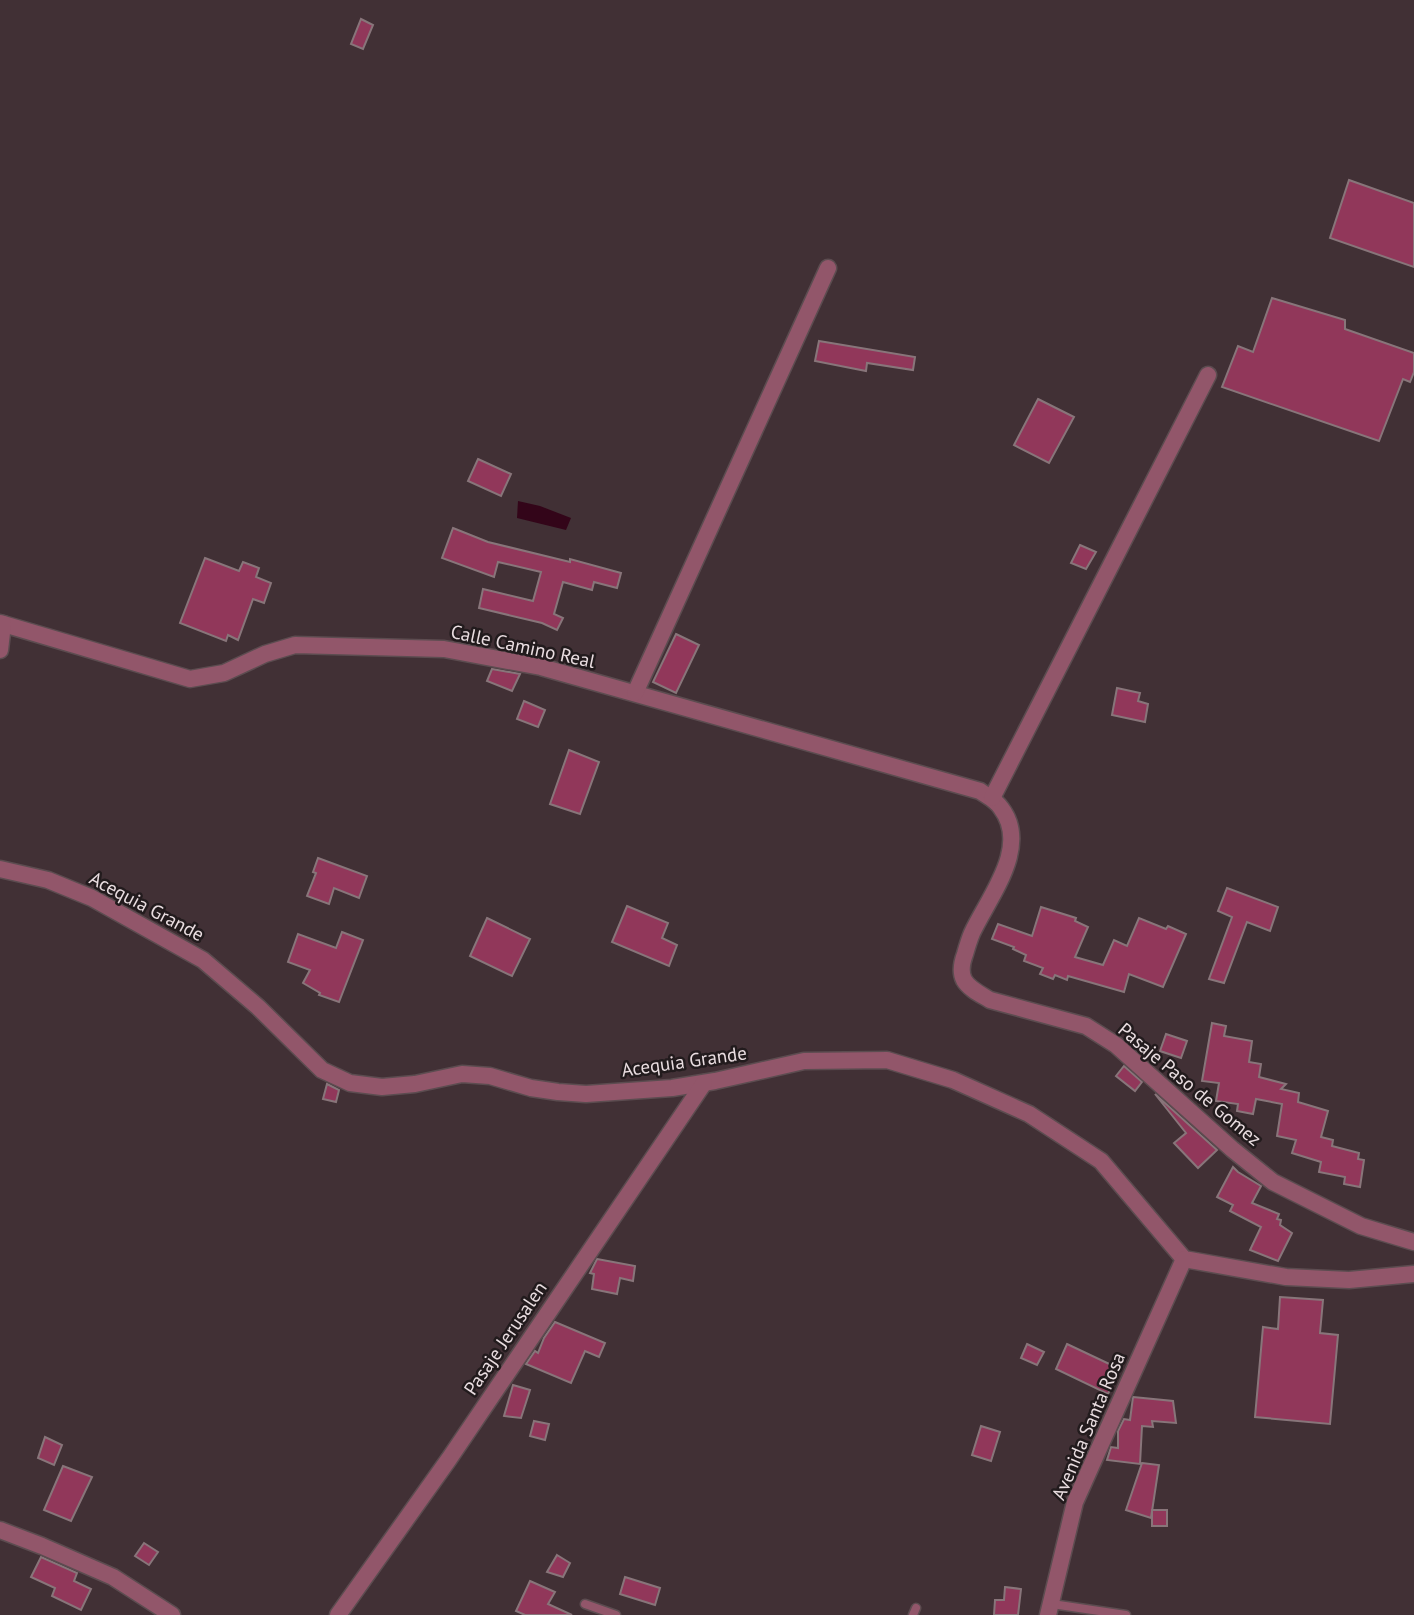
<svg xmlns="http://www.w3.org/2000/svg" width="1414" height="1615" font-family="'PT Sans',sans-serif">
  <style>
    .water { fill: #330519 }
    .building { fill: #91375a; stroke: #88757a; stroke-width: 2 }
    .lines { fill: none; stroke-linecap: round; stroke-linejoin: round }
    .lane-casing { stroke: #5c4c50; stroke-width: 11 }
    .street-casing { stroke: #5c4c50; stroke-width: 19 }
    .lane { stroke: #92566a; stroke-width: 8 }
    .street { stroke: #92566a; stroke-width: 16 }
    .labels { text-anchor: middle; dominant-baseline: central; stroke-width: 5; stroke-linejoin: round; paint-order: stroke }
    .street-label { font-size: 19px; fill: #e9dde0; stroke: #221b1d }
  </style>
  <rect width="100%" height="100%" fill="#413035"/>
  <polygon class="water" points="518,501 540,506 571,518 566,530 517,518"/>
  <g class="building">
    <polygon points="361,19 373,25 363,49 351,44"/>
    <polygon points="1349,180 1414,203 1414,267 1330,238"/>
    <polygon points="1272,298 1345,320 1345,329 1414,353 1414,372 1410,382 1403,379 1379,441 1222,387 1238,346 1253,352"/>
    <polygon points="819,341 915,357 913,370 867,363 866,371 815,361"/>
    <polygon points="1038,399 1074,417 1049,463 1014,445"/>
    <polygon points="478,459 511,474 501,496 468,481"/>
    <polygon points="453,528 488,542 570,562 570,559 621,573 617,588 594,582 592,590 563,582 554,614 563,618 557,630 542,623 479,608 483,589 533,601 541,572 498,562 494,577 442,558"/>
    <polygon points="1080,545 1096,552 1086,569 1071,563"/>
    <polygon points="205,558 239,571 243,562 259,568 256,577 271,583 264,603 253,599 238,640 228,635 226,641 180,623"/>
    <polygon points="676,634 699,645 676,693 653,682"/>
    <polygon points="492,669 520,674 512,691 487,681"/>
    <polygon points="1117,688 1140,693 1138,701 1148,704 1145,722 1112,715"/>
    <polygon points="524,701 545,710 538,727 517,719"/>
    <polygon points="569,750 599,762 580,814 550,804"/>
    <polygon points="318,858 367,876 359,898 334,888 329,904 307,896 316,873 313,872"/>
    <polygon points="1227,888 1278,907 1270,931 1247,922 1224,983 1209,979 1232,917 1218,911"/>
    <polygon points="627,906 668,923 662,938 677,945 669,966 612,942"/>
    <polygon points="1041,907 1076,918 1075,921 1088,927 1075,957 1103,965 1114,940 1127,946 1139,918 1166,929 1168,926 1186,934 1163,987 1129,974 1124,992 1068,976 1067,980 1055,975 1053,979 1040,974 1043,968 1024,961 1026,955 1013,949 1014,947 992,939 998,924 1032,936"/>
    <polygon points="487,918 530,939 512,976 470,956"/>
    <polygon points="342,932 363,940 339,1002 319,995 320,993 303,983 310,970 288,962 298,934 336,948"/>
    <polygon points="1212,1023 1226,1026 1224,1036 1252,1041 1249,1062 1261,1064 1259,1077 1286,1084 1281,1089 1299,1093 1298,1102 1328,1111 1321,1137 1333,1140 1332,1146 1359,1153 1358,1159 1364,1160 1360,1187 1344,1184 1345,1177 1319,1172 1321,1162 1292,1153 1296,1140 1277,1136 1282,1104 1256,1099 1253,1114 1237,1111 1238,1104 1216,1101 1219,1083 1202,1081"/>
    <polygon points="1166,1034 1187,1041 1181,1058 1160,1051"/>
    <polygon points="1124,1066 1142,1082 1135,1091 1116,1076"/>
    <polygon points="327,1084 339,1090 336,1102 323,1099"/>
    <polygon points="1155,1094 1217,1150 1198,1168 1174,1143 1186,1133"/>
    <polygon points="1233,1167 1238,1172 1261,1186 1252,1203 1279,1214 1277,1219 1281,1220 1280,1225 1292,1233 1278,1261 1250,1250 1261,1227 1230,1211 1233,1205 1217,1197"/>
    <polygon points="597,1259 635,1266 633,1281 620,1278 617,1294 592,1289 594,1274 590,1273"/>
    <polygon points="1280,1297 1323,1300 1320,1333 1338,1335 1330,1424 1255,1417 1263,1327 1278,1329"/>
    <polygon points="555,1322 605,1343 599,1357 585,1351 571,1383 526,1364 535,1351 538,1353 544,1338"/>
    <polygon points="1027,1344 1044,1352 1037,1365 1021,1358"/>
    <polygon points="1067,1344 1120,1369 1108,1394 1056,1369"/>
    <polygon points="513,1385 530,1390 521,1418 504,1416"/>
    <polygon points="1133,1397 1173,1401 1176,1423 1152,1421 1153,1427 1142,1426 1140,1464 1107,1460 1111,1447 1118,1448 1118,1431 1124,1419 1130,1420"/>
    <polygon points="534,1421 549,1424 545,1440 530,1436"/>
    <polygon points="981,1426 1000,1432 991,1461 972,1455"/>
    <polygon points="45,1437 62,1445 54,1465 38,1458"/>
    <polygon points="1142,1463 1159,1465 1151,1518 1126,1510"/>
    <polygon points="63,1466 92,1477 71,1521 44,1510"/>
    <rect x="1152" y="1510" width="15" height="16"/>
    <polygon points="144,1543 158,1552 149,1565 135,1556"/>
    <polygon points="557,1555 570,1563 563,1577 547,1572"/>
    <polygon points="41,1557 77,1573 74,1581 91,1589 81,1610 52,1596 55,1588 31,1577"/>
    <polygon points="625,1577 660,1588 655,1605 620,1594"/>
    <polygon points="530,1581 555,1592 548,1604 572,1615 525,1615 516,1611"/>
    <polygon points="1005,1587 1021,1589 1018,1615 994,1615 995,1600 1004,1600"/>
  </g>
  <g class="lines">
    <g class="lane-casing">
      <g id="lane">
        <polyline points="585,1604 616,1615"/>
        <polyline points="1052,1604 1126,1615"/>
        <polyline points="913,1615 916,1608"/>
      </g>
    </g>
    <g class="street-casing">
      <g id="street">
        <path d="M0,623l190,56 34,-6 41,-19 30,-9 149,4 97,18 439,124c7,5 16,9 21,17 30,39 -13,90 -29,125 -3,7 -5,14 -7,21 -3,8 -5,18 -1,26 5,9 18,15 26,20l96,26 30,19 116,104 41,33 88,44 53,16"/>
        <polyline points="0,650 3,624"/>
        <polyline points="635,693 828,268"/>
        <polyline points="992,798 1208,375"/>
        <polyline points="0,869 48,880 92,898 203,960 258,1007 322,1070 350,1083 382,1087 415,1084 462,1074 490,1076 531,1088 558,1092 586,1094 672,1088 715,1081 804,1061 887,1060 953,1080 1029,1114 1101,1161 1184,1259 1286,1277 1349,1280 1414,1274"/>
        <polyline points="0,1530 42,1546 113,1577 172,1615"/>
        <polyline points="338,1615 449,1459 704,1083"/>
        <polyline points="1048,1615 1075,1502 1184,1259"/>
      </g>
    </g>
    <use href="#lane" class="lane"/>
    <use href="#street" class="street"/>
  </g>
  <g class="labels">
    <g class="street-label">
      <text transform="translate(523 646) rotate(12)">Calle Camino Real</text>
      <text transform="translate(147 906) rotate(28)">Acequia Grande</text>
      <text transform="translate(684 1061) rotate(-8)">Acequia Grande</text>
      <text transform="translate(1190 1084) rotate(40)">Pasaje Paso de Gomez</text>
      <text transform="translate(505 1338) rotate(-56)">Pasaje Jerusalen</text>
      <text transform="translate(1088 1426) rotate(-67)">Avenida Santa Rosa</text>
    </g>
  </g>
</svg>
